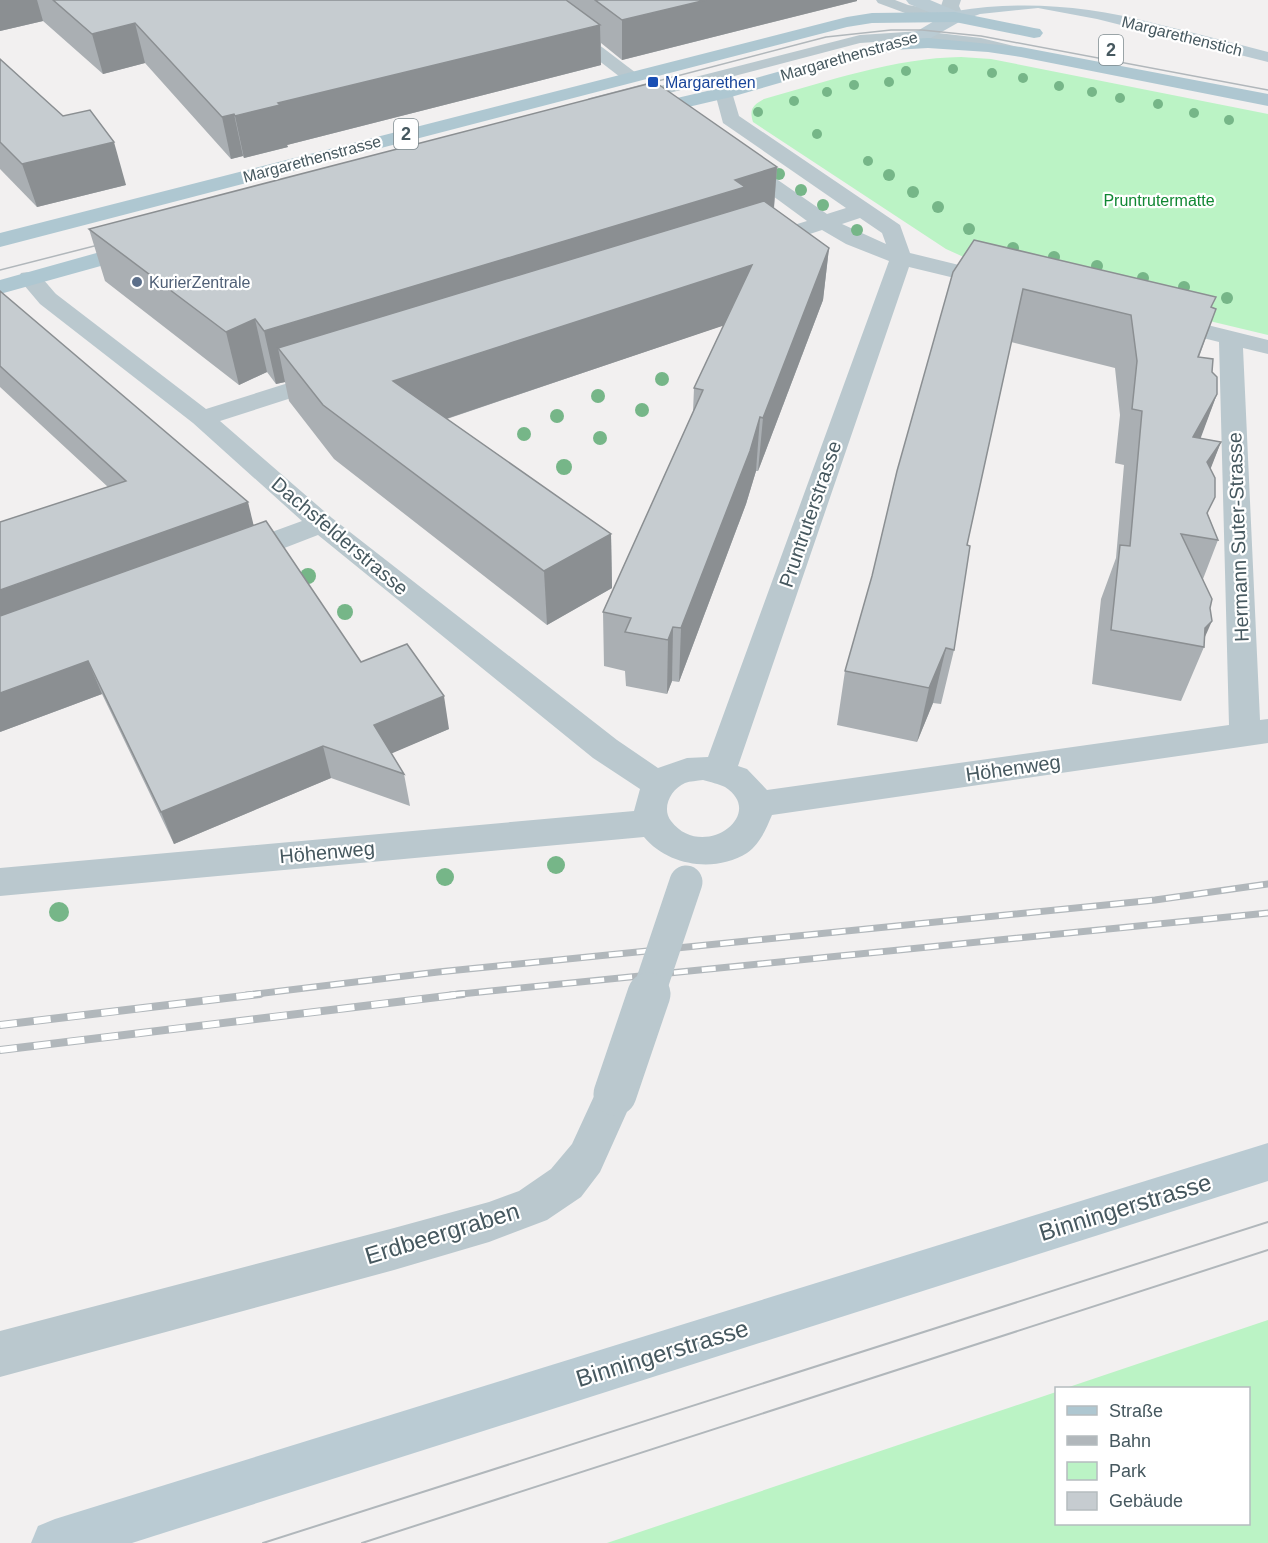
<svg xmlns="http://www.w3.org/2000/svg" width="1268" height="1543" font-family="Helvetica,sans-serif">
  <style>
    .green { fill: #bbf3c5 }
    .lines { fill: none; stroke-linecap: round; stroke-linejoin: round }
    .lane { fill: #bac8ce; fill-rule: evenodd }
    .street { fill: #bac8ce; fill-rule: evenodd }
    .secondary { fill: #bacbd3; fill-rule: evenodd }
    .primary { fill: #aec7d1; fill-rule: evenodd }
    .tram-far1 { stroke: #b1b7bb; stroke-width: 1.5 }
    .tram { stroke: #b1b7bb; stroke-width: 2 }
    .rail-far1-casing { stroke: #b1b7bb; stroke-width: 7 }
    .rail-casing { stroke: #b1b7bb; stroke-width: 8 }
    .rail-far1 { stroke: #fff; stroke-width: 4.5; stroke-dasharray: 14; stroke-linecap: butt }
    .rail { stroke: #fff; stroke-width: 6; stroke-dasharray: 17; stroke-linecap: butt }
    .street-bridge-far1 { stroke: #bac8ce; stroke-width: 33 }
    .street-bridge { stroke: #bac8ce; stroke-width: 43 }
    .tree { fill: #76b688 }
    .wall { fill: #aaafb3 }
    .shaded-wall { fill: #8b8f92 }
    .building { fill: #c6ccd0; stroke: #8b8f92; stroke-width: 1.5 }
    .transit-dot { fill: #1a4fb4; stroke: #fff; stroke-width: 2 }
    .service-dot { fill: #5c6f8a; stroke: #fff; stroke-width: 2 }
    .labels { text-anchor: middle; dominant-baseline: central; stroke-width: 4.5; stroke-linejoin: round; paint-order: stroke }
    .far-street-label { font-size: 16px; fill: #46585f; stroke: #fff }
    .far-transit-label { font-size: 16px; fill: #164399; stroke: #fff; text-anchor: start }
    .far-park-label { font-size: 16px; fill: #108733; stroke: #fff }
    .far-service-label { font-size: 16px; fill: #4e5e75; stroke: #fff; text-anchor: start }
    .shield { fill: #fff; stroke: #7e8a8f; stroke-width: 1.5 }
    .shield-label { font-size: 18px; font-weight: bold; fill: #46585f }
    .street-label { font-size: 20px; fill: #46585f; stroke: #fff }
    .near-street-label { font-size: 24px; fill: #46585f; stroke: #fff }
  </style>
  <rect width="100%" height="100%" fill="#f2f0f0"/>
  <g class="green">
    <path d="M961,57l30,2 277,55v221l-280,-67 -42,-19 -193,-127c-4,-13 0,-17 11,-23 65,-18 130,-41 197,-42z"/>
    <polygon points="1268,1320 1268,1543 607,1543 1056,1392 1056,1524 1248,1524 1248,1388 1066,1388"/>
  </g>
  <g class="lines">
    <g class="lane">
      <polygon points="876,0 895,0 908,5 960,14 962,17 955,21 905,13 878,3"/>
      <polygon points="921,31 981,38 1026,49 1028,52 1021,56 981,46 921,39 860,43 631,103 623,98 625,95 860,35"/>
    </g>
    <g class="street">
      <polygon points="520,0 540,0 640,76 638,80 624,80"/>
      <polygon points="943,0 961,0 959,6 964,17 961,21 949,21 941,6"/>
      <path d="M724,87l7,2 8,27 161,109 10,28 94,23 3,5 -3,5 -8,2 -87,-21 -171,499 9,3 20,21 462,-65 -10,-383 -64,-16 -4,-5 4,-5 8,-2 105,26v14l-25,-6 17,372 8,-1v24l-496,72c-6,14 -12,29 -25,38 -32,20 -79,13 -103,-16l-644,59v-28l634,-57 6,-22 -47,-31 -275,-223 -70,27 -10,2 -10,-2 -4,-7 4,-7 74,-27 -109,-98 -153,-119 -22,-26 3,-5c17,-4 24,9 35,21l150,115 114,-36 9,-2 9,2 3,5 -3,5 -118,38 112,97 285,222 41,28 29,-10 21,-1 181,-496 -43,-17 -24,-14 -55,18 -8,2 -8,-2 -3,-5 3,-5 56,-17 -75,-55 -3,-4 3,-4h14l81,56 19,-6 -123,-85 -8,-30 2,-4zM860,218l22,15 4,11 -44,-20zM703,780c7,2 16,4 22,7 43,28 -23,75 -54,34 -10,-13 0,-32 14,-38 5,-2 12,-2 18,-3z"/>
      <polygon points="615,1076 629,1081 635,1094 600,1172 581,1197 547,1220 489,1242 394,1270 0,1377 0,1331 394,1228 489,1202 519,1191 551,1169 572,1144 601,1081"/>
    </g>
    <g class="secondary">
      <path d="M906,0h24l26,11c66,-11 132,-5 197,12 38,9 77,19 115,29v10l-171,-43 -59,-11 -58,6 -19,7 -30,17 -38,12 -6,-1 -3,-4 3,-4 32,-11 22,-13 -32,-13z"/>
      <polygon points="1268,1143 1268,1181 132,1543 31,1543 38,1526 55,1519"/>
    </g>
    <g class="primary">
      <polygon points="955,12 1034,28 1040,29 1043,33 1040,37 1034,38 955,22 872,23 847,27 0,247 0,233 847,17 872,13"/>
      <polygon points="928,38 1021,47 1268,94 1268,106 1021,57 988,52 928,48 894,50 731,97 641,118 634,116 631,112 634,108 720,88 893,40"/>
      <polygon points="143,240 151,242 154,247 151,252 0,294 0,280"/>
    </g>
    <g class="tram-far1">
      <polyline points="589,99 826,37 891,30 922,30 981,36 1268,90"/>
      <polyline points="0,270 110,242"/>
    </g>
    <g class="tram">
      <polyline points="263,1543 1268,1222"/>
      <polyline points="362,1543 1268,1250"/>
    </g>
    <g class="rail-far1-casing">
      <g id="rail-far1">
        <polyline points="247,995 438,972 1155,900 1268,884"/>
        <polyline points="451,995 1268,913"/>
      </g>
    </g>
    <g class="rail-casing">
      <g id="rail">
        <polyline points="0,1025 260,994"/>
        <polyline points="0,1050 463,994"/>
      </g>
    </g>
    <use href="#rail-far1" class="rail-far1"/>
    <use href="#rail" class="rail"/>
    <polyline class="street-bridge-far1" points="648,995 686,882"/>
    <polyline class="street-bridge" points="615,1094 649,994"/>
  </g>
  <g class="tree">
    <circle cx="953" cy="69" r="5"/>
    <circle cx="906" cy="71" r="5"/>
    <circle cx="992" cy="73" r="5"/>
    <circle cx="1023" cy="78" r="5"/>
    <circle cx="889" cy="82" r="5"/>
    <circle cx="854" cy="85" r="5"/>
    <circle cx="1059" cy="86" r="5"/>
    <circle cx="827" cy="92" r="5"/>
    <circle cx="1092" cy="92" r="5"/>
    <circle cx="1120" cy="98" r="5"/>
    <circle cx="794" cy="101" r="5"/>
    <circle cx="1158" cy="104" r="5"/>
    <circle cx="758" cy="112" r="5"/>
    <circle cx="1194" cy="113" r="5"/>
    <circle cx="1229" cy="120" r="5"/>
    <circle cx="817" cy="134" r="5"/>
    <circle cx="868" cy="161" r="5"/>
    <circle cx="779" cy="174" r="6"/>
    <circle cx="889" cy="175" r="6"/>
    <circle cx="801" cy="190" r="6"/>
    <circle cx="913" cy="192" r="6"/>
    <circle cx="823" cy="205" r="6"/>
    <circle cx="938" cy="207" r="6"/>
    <circle cx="969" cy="229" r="6"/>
    <circle cx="857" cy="230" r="6"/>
    <circle cx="1013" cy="248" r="6"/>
    <circle cx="1054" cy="257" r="6"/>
    <circle cx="1097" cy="266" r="6"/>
    <circle cx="1143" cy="278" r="6"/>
    <circle cx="1184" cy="287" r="6"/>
    <circle cx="1227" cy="298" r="6"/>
    <circle cx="662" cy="379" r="7"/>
    <circle cx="598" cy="396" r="7"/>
    <circle cx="642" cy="410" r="7"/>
    <circle cx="557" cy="416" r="7"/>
    <circle cx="524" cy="434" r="7"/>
    <circle cx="600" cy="438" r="7"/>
    <circle cx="564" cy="467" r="8"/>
    <circle cx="308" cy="576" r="8"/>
    <circle cx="345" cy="612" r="8"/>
    <circle cx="556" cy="865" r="9"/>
    <circle cx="445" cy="877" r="9"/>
    <circle cx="59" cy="912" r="10"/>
  </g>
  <g class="wall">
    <polygon points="0,0 857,0 857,1 622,60 601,43 601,65 287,145 288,147 244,158 243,156 231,159 145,63 103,74 43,21 0,31"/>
    <polygon points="0,59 126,185 37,207 0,169"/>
    <polygon points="777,167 774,209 829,248 823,300 758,471 756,471 746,504 679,682 672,681 667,694 626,686 625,671 604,666 603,612 693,412 694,388 724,325 447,419 611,534 612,588 547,625 334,459 289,401 285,382 276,384 267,372 239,385 105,281 89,229"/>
    <polygon points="953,272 1216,309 1199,357 1212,372 1217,394 1200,438 1221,442 1210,469 1208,515 1218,540 1203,579 1210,608 1204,638 1204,647 1181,701 1092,684 1101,599 1116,558 1124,465 1115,463 1120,415 1115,368 1011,342 967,545 954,650 941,704 933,703 917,742 837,725 845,671 872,576"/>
    <polygon points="0,291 254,525 361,662 449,729 391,753 404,774 410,806 331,778 174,844 102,694 0,732 108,487 0,387"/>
  </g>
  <g class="shaded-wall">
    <polygon points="0,0 37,0 43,21 0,31"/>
    <polygon points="706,0 857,0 857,1 622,60 622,20"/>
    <polygon points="135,23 145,63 103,74 92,34"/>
    <polygon points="600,25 601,65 287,145 288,147 244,158 235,116 278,103"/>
    <polygon points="234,114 243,156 231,159 222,117"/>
    <polygon points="114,142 126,185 37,207 22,164"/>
    <polygon points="777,167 773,218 278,348 285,382 276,384 264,331 735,180"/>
    <polygon points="829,248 823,300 758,471 763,418"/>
    <polygon points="752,265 749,317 401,434 393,381"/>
    <polygon points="255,319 267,372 239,385 226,332"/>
    <polygon points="1217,394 1197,448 1193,437"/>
    <polygon points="760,417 756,471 746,504 679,682 681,628"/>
    <polygon points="1221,442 1200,496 1207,462"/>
    <polygon points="248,502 256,535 0,629 0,590"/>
    <polygon points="611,534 612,588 547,625 544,571"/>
    <polygon points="1212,621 1201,646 1205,628"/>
    <polygon points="673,627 672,681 667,694 668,640"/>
    <polygon points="946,648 933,703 917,742 929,688"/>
    <polygon points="88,661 102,694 0,732 0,693"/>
    <polygon points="444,696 449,729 381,758 374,725"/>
    <polygon points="323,746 331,778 174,844 161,812"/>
  </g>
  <g class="building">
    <polygon points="53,0 566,0 600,25 278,103 280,105 235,116 234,114 222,117 135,23 92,34"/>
    <polygon points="595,0 706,0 622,20"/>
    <polygon points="0,59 63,116 90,110 114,142 22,164 0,142"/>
    <polygon points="655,82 777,167 735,180 745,187 264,331 255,319 226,332 89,229"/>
    <polygon points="764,201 829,248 763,418 760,417 750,451 681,628 673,627 668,640 625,632 631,618 603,612 703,390 694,388 752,265 393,381 611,534 544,571 323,405 278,348"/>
    <polygon points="974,240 1216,297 1211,307 1216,309 1198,357 1213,359 1212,372 1217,377 1217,394 1193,437 1221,442 1207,462 1215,478 1215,497 1207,513 1218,540 1181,534 1212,599 1210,608 1212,621 1205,628 1204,647 1111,630 1120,545 1130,546 1142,411 1132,409 1137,361 1131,315 1023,289 967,545 970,546 954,650 946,648 929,688 845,671 872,576 897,471 953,272"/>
    <polygon points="0,291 248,502 0,590 0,522 126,481 0,366"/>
    <polygon points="266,521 361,662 407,644 444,696 374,725 404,774 323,746 161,812 88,661 0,693 0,616"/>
  </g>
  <rect class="transit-dot" x="647" y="76" width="12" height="12" rx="3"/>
  <circle class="service-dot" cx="137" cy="282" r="6"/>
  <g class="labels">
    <g class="far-street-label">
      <text transform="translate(1182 36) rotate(14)">Margarethenstich</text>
      <text transform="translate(849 56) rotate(-16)">Margarethenstrasse</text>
      <text transform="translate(312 159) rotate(-15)">Margarethenstrasse</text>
    </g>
    <g class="far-transit-label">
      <text x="665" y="82">Margarethen</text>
    </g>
    <g class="far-park-label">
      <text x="1159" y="200">Pruntrutermatte</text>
    </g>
    <g class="far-service-label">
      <text x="149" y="282">KurierZentrale</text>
    </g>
    <g class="shield">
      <rect x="1099" y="35" width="24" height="30" rx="4.5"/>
      <rect x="394" y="119" width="24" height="30" rx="4.5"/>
    </g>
    <g class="shield-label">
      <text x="1111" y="50">2</text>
      <text x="406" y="134">2</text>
    </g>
    <g class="street-label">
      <text transform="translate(810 514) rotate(-71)">Pruntruterstrasse</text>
      <text transform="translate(340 536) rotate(40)">Dachsfelderstrasse</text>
      <text transform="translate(1238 537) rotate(-92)">Hermann Suter-Strasse</text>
      <text transform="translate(1013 768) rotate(-8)">Höhenweg</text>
      <text transform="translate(327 852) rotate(-5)">Höhenweg</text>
    </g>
    <g class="near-street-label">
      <text transform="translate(1125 1207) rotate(-17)">Binningerstrasse</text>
      <text transform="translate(442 1233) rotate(-17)">Erdbeergraben</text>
      <text transform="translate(662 1353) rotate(-17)">Binningerstrasse</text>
    </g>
  </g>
  <rect x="1055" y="1387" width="195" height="138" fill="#ffffff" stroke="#b5bcbf" stroke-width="1.5"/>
  <rect x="1067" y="1406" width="30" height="9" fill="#aec7d1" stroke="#b5bcbf" stroke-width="1.5"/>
  <text x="1109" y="1417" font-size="18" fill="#46585f">Straße</text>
  <rect x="1067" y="1436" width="30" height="9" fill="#b1b7bb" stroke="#b5bcbf" stroke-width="1.5"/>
  <text x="1109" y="1447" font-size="18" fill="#46585f">Bahn</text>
  <rect x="1067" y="1462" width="30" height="18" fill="#bbf3c5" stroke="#b5bcbf" stroke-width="1.5"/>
  <text x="1109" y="1477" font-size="18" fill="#46585f">Park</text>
  <rect x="1067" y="1492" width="30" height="18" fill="#c6ccd0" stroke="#b5bcbf" stroke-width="1.5"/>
  <text x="1109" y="1507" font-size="18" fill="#46585f">Gebäude</text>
</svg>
